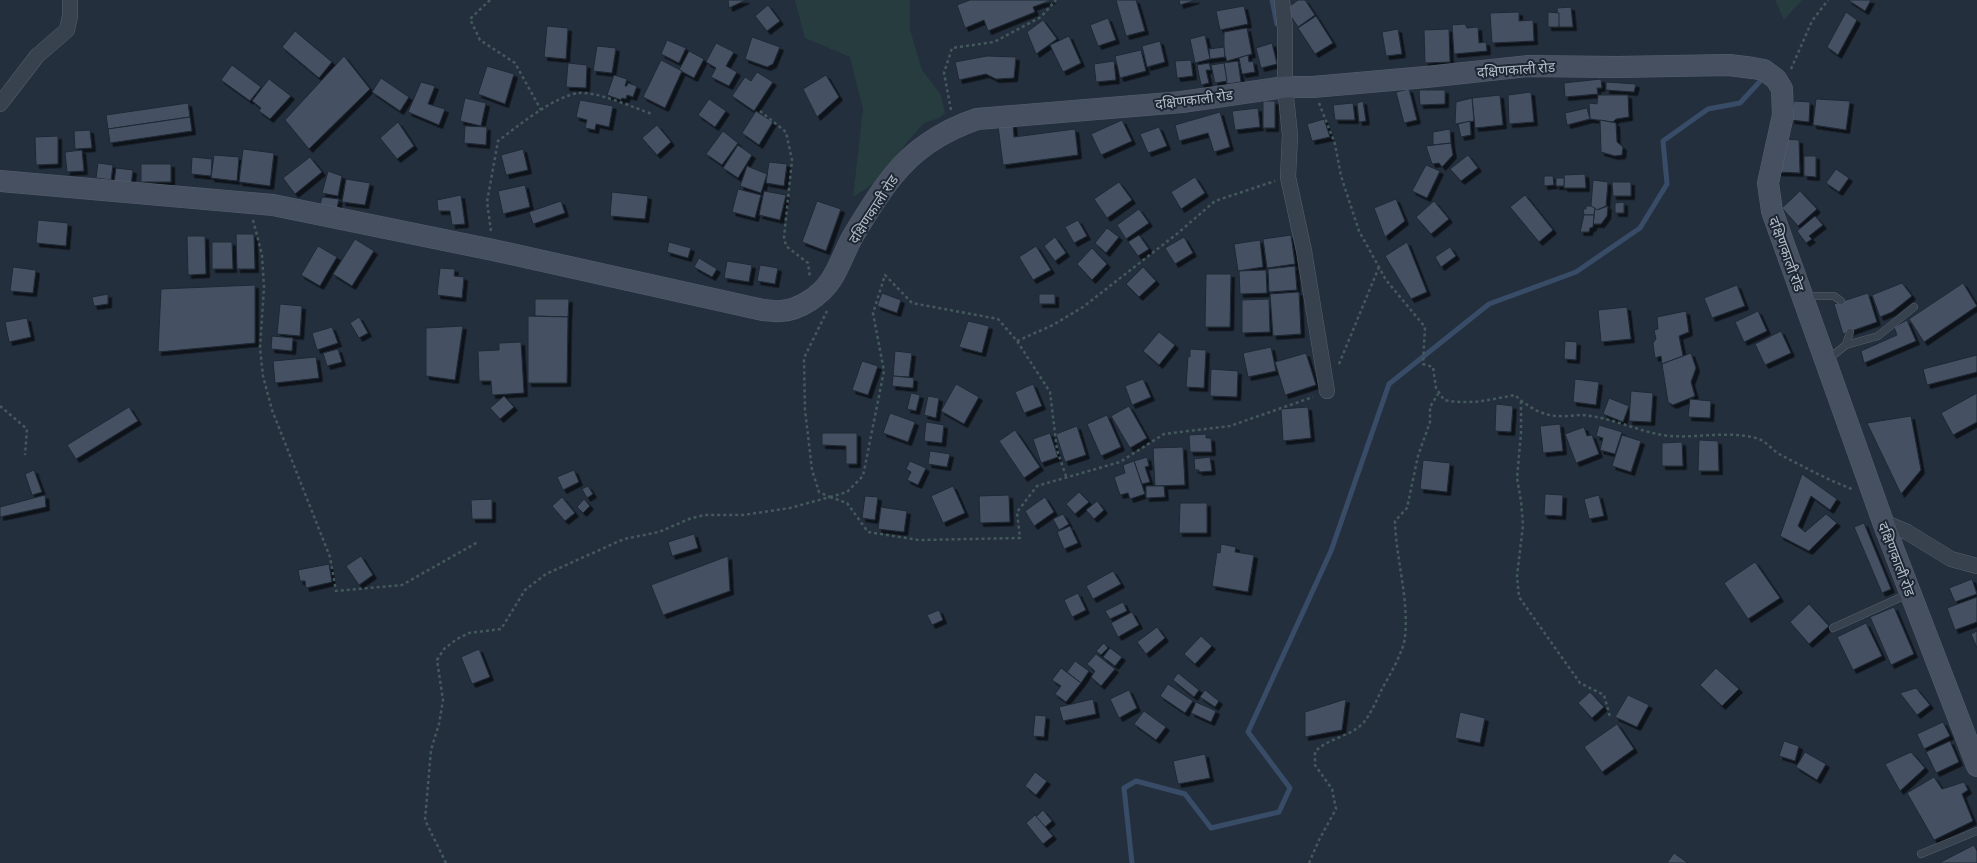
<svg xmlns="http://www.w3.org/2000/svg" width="1977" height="863" font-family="Commissioner,'Noto Sans Devanagari',sans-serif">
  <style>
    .green { fill: #263c3f }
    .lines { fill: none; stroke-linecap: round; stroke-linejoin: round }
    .stream { stroke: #394c67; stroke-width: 5 }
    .building { fill: #455162; stroke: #1f2835; filter: url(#shadow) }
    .service-casing { stroke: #565f6c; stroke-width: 8 }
    .minor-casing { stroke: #565f6c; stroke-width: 16 }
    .secondary-casing { stroke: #565f6c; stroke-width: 22 }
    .path { stroke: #44595c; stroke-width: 2.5; stroke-dasharray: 3 3; stroke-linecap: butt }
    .service { stroke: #38414e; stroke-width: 7 }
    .minor { stroke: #38414e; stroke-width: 15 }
    .secondary { stroke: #465061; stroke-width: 21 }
    .labels { text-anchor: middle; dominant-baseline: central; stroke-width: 4; stroke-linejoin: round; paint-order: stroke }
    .street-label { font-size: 14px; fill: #b4bcc9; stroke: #1d2633 }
  </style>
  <defs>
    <filter id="shadow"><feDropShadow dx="3.5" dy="3.5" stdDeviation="0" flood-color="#0009"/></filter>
  </defs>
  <rect width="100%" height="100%" fill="#242f3e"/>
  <g class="green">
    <polygon points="795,0 910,0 910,30 922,70 941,95 945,113 939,118 924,123 907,142 879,180 853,197 863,109 850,57 805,38"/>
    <polygon points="1775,0 1802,0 1784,20"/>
  </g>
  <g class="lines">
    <g class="stream">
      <polyline points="1272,0 1277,24"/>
      <polyline points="1132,863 1124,788 1136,781 1185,794 1211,828 1279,812 1290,788 1248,732 1331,551 1389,384 1489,304 1576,272 1640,228 1667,184 1663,141 1708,109 1740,103 1764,77"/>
    </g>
  </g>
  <g class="building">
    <polygon points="728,0 746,0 729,8"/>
    <polygon points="970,0 1052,0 1033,7 1035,12 988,31 984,20 965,28 957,5"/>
    <polygon points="1116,0 1136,0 1145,31 1126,36"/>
    <polygon points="1179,0 1196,0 1180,5"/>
    <polygon points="1298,0 1305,0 1315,15 1298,27 1286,9"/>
    <polygon points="1848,0 1871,0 1865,11"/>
    <polygon points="768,5 780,21 767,31 755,16"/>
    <polygon points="1244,6 1248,24 1220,30 1216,11"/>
    <polygon points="1571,7 1573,27 1559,27 1557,8"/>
    <polygon points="1519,12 1519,21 1533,20 1534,41 1492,43 1490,13"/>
    <polygon points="1548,12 1559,13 1559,27 1548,27"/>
    <polygon points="1846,12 1857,20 1838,55 1827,47"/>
    <polygon points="1316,16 1333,43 1315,54 1298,28"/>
    <polygon points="1108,18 1116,40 1098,46 1090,25"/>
    <polygon points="1043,20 1057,39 1036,54 1027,32"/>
    <polygon points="1465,24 1467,28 1478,27 1479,43 1486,42 1487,51 1454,54 1452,25"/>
    <polygon points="547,26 568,28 566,59 544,57"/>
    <polygon points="1247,28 1252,54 1227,61 1224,53 1224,32"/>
    <polygon points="1398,29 1402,54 1386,56 1382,32"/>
    <polygon points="1449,29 1450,62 1425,63 1424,30"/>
    <polygon points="295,31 332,62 319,78 282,47"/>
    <polygon points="1205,35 1210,59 1195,63 1190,39"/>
    <polygon points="1069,36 1081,63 1063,72 1050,45"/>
    <polygon points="752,37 780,47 773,64 767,67 745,59"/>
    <polygon points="667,40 686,48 679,63 661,54"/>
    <polygon points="1160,41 1165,62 1147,67 1142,46"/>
    <polygon points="716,43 734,52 726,66 737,72 729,86 711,77 716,68 706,62"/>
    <polygon points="1272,43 1277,64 1261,68 1256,48"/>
    <polygon points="597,46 616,48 612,73 593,71"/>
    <polygon points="1224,47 1225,57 1210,59 1209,49"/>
    <polygon points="1141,50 1146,71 1120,78 1115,56"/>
    <polygon points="689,51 704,59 694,78 679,70"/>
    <polygon points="1248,55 1249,62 1253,61 1255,72 1242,74 1239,58"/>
    <polygon points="344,56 370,89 309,149 285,120"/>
    <polygon points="987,56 1016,57 1014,78 996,79 986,74 959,80 955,62"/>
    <polygon points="661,60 682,71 665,108 643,97"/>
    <polygon points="1191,60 1193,76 1177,78 1175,61"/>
    <polygon points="1114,61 1116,80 1096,82 1094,64"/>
    <polygon points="1238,61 1241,82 1227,84 1224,63"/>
    <polygon points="568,63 587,65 586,88 566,87"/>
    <polygon points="1209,63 1211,70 1206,70 1209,83 1201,85 1197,65"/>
    <polygon points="1224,63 1227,81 1215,83 1211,65"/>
    <polygon points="232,65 261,87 250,101 221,80"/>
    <polygon points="487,66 514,74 505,104 478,94"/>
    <polygon points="757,72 773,82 754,111 732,96 745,77 751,81"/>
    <polygon points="614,75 627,79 625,86 627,86 628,83 637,86 633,97 627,95 626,99 622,98 621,100 607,95"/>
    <polygon points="826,75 839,97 817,117 803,89"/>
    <polygon points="381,78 409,97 400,111 372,92"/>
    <polygon points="269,79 291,96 270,119 259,111 261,108 252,101"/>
    <polygon points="1601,79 1602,88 1597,88 1598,94 1565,97 1564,83"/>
    <polygon points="421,82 435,86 428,104 445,109 439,125 408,112"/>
    <polygon points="1606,82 1636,84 1634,92 1606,90"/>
    <polygon points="1409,89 1417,120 1404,123 1396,92"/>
    <polygon points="1419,90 1445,90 1445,104 1420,105"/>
    <polygon points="1531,92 1534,122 1509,124 1508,95"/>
    <polygon points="1500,95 1503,125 1475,128 1472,98"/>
    <polygon points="1598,95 1628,95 1629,117 1616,119 1613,122 1590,119 1589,103 1597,104"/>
    <polygon points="465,98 486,103 481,126 460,121"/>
    <polygon points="1472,98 1474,121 1455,124 1456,102"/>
    <polygon points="709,99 726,111 715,127 698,115"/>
    <polygon points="1816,99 1850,101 1846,130 1813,125"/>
    <polygon points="580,100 613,106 609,127 596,124 595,130 585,128 587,120 576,117"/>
    <rect x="1263" y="101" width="12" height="27"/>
    <polygon points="1363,101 1366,121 1359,122 1357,103"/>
    <polygon points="1794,101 1810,102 1809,122 1791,120"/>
    <polygon points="188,103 190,117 108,129 106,115"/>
    <polygon points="1353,103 1355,120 1335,120 1333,105"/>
    <polygon points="1258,108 1260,127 1235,130 1232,111"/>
    <polygon points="1587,108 1590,119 1567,125 1565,113"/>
    <polygon points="756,111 773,122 759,145 742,133"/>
    <polygon points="1220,112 1230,147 1214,152 1208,133 1179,141 1175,125"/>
    <polygon points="190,117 192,131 110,143 108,129"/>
    <polygon points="1324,119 1330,137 1312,141 1307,124"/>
    <polygon points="1122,120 1132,141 1101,155 1091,134"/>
    <polygon points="1600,120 1616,123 1617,142 1623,147 1622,155 1615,156 1601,152"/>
    <polygon points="1470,121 1471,135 1461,137 1458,124"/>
    <polygon points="398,122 414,146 397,159 380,138"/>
    <polygon points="1013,124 1014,137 1075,129 1078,155 1003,165 998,126"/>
    <polygon points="657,125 671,142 657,155 642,138"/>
    <polygon points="465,126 487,127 486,145 464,143"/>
    <polygon points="1159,127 1167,146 1148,153 1140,134"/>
    <polygon points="1450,129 1451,143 1433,145 1433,132"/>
    <polygon points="90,130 92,148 75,149 74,131"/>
    <polygon points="723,131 738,143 722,165 706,154"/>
    <polygon points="58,136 58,164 36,165 35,137"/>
    <polygon points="1781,139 1799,140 1800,173 1777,172"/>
    <polygon points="1451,143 1453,155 1442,167 1439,163 1432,164 1426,146"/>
    <polygon points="738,145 752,155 738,178 723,168"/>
    <polygon points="243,149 274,153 270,186 239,182"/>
    <polygon points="523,149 528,170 506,175 501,155"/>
    <polygon points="82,150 84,171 67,172 65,152"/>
    <polygon points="214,155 239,157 237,181 211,178"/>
    <polygon points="1468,155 1478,168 1461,181 1450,169"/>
    <polygon points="1804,156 1816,156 1816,177 1804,176"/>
    <polygon points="192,157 212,159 211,176 191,174"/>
    <polygon points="310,157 322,172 295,194 283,178"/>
    <polygon points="769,162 787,164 784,186 766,183"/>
    <polygon points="98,163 113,165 111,180 96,178"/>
    <rect x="141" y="164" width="30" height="18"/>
    <polygon points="1426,165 1440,171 1427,198 1412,191"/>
    <polygon points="747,166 767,174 761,193 740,186"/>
    <polygon points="116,168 133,170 131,185 114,183"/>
    <polygon points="1836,169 1849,178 1839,192 1826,183"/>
    <polygon points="328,171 342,176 338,196 322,193"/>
    <polygon points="1585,174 1586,188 1564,188 1564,175"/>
    <polygon points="1544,176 1553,176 1554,185 1544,186"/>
    <polygon points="1195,177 1205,193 1181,209 1171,192"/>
    <rect x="1556" y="178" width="8" height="8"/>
    <polygon points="346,179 370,183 365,205 342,202"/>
    <polygon points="1593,180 1608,182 1606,206 1597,210 1591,206"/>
    <polygon points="1119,182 1132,200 1107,218 1094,199"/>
    <polygon points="1612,182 1631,182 1631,196 1613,196"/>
    <polygon points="525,185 530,207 503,214 498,191"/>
    <polygon points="738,189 761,195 755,218 732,212"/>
    <polygon points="764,191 786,195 780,220 759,215"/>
    <polygon points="1800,191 1817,209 1798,226 1782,208"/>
    <polygon points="612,192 648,196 645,219 610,216"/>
    <polygon points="461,195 465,224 452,225 450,211 438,211 437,200"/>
    <polygon points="1525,195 1553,230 1539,242 1510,207"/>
    <polygon points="322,197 339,199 337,208 320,205"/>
    <polygon points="1396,199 1405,221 1385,237 1374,208"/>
    <polygon points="561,201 565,213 533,224 529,212"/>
    <polygon points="817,201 841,209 826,251 802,242"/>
    <polygon points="1434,201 1449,219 1431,234 1416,217"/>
    <polygon points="1624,202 1624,213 1615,213 1615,203"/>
    <polygon points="1586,206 1591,206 1595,208 1594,215 1584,215 1583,209 1586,209"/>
    <polygon points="1608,206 1607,216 1601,224 1593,224 1595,208 1597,210"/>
    <polygon points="1139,209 1149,223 1126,239 1117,225"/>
    <polygon points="1584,215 1594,215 1593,227 1590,228 1589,232 1580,232"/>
    <polygon points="1815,216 1823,225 1809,236 1812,239 1806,243 1797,231"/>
    <polygon points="38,220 68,223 66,246 36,243"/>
    <polygon points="1078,220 1087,236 1074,243 1065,227"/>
    <polygon points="1107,228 1119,237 1106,253 1095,243"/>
    <polygon points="236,234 254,234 255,269 237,269"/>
    <polygon points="1139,235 1149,249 1138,256 1128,242"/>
    <polygon points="1291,235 1295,264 1267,268 1263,239"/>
    <polygon points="187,236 205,236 206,274 188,275"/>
    <polygon points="1055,237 1066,253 1055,261 1044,246"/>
    <polygon points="1184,237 1193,253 1175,264 1165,248"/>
    <polygon points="355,239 374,251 352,286 333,274"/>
    <polygon points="1260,240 1263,267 1238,271 1234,244"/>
    <polygon points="212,242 232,242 233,269 212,269"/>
    <polygon points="669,242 691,248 688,258 667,252"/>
    <polygon points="1407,242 1427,292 1411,299 1385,256"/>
    <polygon points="318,246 337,257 320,286 301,275"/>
    <polygon points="1036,246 1051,270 1033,280 1019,257"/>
    <polygon points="1450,247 1456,256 1441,267 1435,257"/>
    <polygon points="1092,248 1107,264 1092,280 1077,264"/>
    <polygon points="699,258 717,269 712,277 694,267"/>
    <polygon points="727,261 752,265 749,282 724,278"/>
    <polygon points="760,265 778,268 775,284 757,281"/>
    <polygon points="1295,266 1297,290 1269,292 1268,269"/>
    <polygon points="13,267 36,270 33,293 10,291"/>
    <polygon points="1143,267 1156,281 1139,297 1126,284"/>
    <polygon points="440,268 455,269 454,276 464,277 462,298 437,295"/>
    <polygon points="1266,270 1267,293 1240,294 1239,271"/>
    <polygon points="1206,274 1231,274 1230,327 1205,327"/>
    <polygon points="1902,283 1912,296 1892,312 1880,317 1872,295"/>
    <polygon points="1963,283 1977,306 1924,342 1909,319"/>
    <polygon points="255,285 255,343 158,352 161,289"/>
    <polygon points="1737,285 1745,306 1712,318 1704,298"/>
    <polygon points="1299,292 1301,334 1273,336 1270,294"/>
    <polygon points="882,293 901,300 897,313 877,306"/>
    <polygon points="1868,293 1877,322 1843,334 1834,304"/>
    <polygon points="108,294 108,304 94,306 92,297"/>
    <rect x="1039" y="294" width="16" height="10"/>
    <polygon points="535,299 569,299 568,317 535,316"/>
    <polygon points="1269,299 1270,332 1242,333 1242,300"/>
    <polygon points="280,304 302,306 300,336 277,334"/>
    <polygon points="1627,307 1631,339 1601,342 1598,310"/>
    <polygon points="1686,311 1689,332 1679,336 1683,356 1662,364 1661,356 1655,358 1653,343 1656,339 1654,330 1658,329 1657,317"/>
    <polygon points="1758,311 1767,331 1744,342 1735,322"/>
    <polygon points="528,316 568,317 567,383 528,383"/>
    <polygon points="359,317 368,333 359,338 350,323"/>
    <polygon points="27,318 31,337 9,342 5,322"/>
    <polygon points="1907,320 1916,341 1864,363 1861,351 1897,335 1894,327"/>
    <polygon points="968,321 989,326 982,353 959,347"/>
    <polygon points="463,326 455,380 426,376 426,328"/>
    <polygon points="332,327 338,343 317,350 312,333"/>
    <polygon points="1781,331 1791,353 1765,365 1755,344"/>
    <polygon points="1159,332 1175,345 1159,365 1143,351"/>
    <polygon points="272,336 293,338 292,351 271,349"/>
    <polygon points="1565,341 1577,342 1576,360 1564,359"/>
    <polygon points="521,342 524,393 492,395 491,381 479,381 478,351 499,350 499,343"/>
    <polygon points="1271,347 1276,371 1248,377 1243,353"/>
    <polygon points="338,349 342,362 327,366 323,353"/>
    <polygon points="1190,349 1206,350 1204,388 1186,387 1188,356 1190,357"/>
    <polygon points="895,351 912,353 909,377 893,376"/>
    <polygon points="1306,353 1316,385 1285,395 1275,362"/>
    <polygon points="1691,353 1696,368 1691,382 1695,396 1673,405 1668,402 1662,364"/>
    <polygon points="1977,355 1977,372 1927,385 1923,369"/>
    <polygon points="316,357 319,378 275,383 273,361"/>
    <polygon points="862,361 878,366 868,395 852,390"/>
    <polygon points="1211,369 1238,371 1237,397 1210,396"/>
    <polygon points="893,376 914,378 913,388 892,386"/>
    <polygon points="1143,379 1151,397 1132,405 1125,386"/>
    <polygon points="1575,379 1599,382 1596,405 1573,402"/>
    <polygon points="956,384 979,397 964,424 941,411"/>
    <polygon points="1033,384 1042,406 1024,413 1015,392"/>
    <polygon points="1631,391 1653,393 1651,422 1629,421"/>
    <polygon points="911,393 920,395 916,411 907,409"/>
    <polygon points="1977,393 1977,422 1953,435 1941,413"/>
    <polygon points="504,396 514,407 500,419 490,408"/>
    <polygon points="928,396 939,398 936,418 924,415"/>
    <polygon points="1609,398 1629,406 1623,422 1603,414"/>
    <polygon points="1690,399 1711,401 1710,418 1688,417"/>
    <polygon points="1496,404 1513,406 1511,432 1495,431"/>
    <polygon points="1129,406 1147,438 1130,448 1111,416"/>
    <polygon points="129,407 138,421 76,459 67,445"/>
    <polygon points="1308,407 1311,438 1283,441 1281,409"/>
    <polygon points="890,413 915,422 908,442 883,433"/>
    <polygon points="1107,415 1121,447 1101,456 1087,424"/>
    <polygon points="1911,416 1921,470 1901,494 1867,423"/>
    <polygon points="926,422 944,425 942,443 924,441"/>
    <polygon points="1560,424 1563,451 1543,453 1540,426"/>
    <polygon points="1599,425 1622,432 1615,454 1600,450 1603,438 1596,436"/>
    <polygon points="1077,426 1086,455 1065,462 1056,434"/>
    <polygon points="1584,427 1587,436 1592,435 1599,454 1576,463 1565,434"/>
    <polygon points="1015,430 1040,467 1024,478 999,441"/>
    <polygon points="822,433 857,433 857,464 846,464 846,446 822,445"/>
    <polygon points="1050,433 1058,457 1041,463 1033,439"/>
    <polygon points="1206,434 1206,438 1211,438 1212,452 1190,452 1189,435"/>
    <polygon points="1622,435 1641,441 1631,472 1612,466"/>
    <polygon points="1699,440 1718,441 1719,471 1698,471"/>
    <polygon points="1682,442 1683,466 1662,466 1662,443"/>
    <polygon points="1183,447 1185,485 1155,486 1153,448"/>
    <polygon points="930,451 950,454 947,467 928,464"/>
    <polygon points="1147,457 1149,466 1145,467 1150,482 1142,484 1134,461"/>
    <polygon points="1210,457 1212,471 1199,472 1199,470 1195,470 1194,459"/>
    <polygon points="1423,460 1450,463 1447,492 1420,489"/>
    <polygon points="910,461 926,468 918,485 907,480 911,472 906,469"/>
    <polygon points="1134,461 1145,494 1130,499 1128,493 1120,495 1114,477 1125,473 1123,465"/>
    <polygon points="34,470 42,492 32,495 25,474"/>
    <polygon points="574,470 579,482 563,490 557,477"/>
    <polygon points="1802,474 1837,499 1830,510 1811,496 1798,526 1805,532 1826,514 1837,523 1809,551 1780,536"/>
    <polygon points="588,486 593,494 587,498 582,489"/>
    <polygon points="953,486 965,513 943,523 931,496"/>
    <polygon points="1146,486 1164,486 1165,497 1146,498"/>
    <polygon points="1079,492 1089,502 1075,514 1066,504"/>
    <polygon points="1545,494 1563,495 1562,516 1544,515"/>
    <polygon points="45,495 46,507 0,517 0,507"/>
    <polygon points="1009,495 1010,522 980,523 979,496"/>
    <polygon points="1599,495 1604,516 1589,519 1584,499"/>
    <polygon points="865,496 878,497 875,520 862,518"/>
    <polygon points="562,497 575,513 565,521 552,506"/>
    <polygon points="1045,497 1054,512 1034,526 1025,511"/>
    <polygon points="492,499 492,519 472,519 471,500"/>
    <polygon points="584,499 590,506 583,513 577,507"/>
    <polygon points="1097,501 1104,510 1094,519 1086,510"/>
    <polygon points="1180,503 1207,503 1207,533 1179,533"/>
    <polygon points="881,507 907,511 904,532 878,529"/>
    <polygon points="1063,514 1069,524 1059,530 1053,519"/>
    <polygon points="1864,523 1891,589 1882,593 1854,527"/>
    <polygon points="1070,526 1078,543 1064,549 1057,532"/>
    <polygon points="694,534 698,548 672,556 668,542"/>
    <polygon points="1221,544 1236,547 1235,552 1254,555 1248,592 1212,586 1217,552 1220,553"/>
    <polygon points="361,556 373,575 359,585 346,566"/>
    <polygon points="728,556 730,591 663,615 651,585"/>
    <polygon points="1755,562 1780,598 1748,619 1724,583"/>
    <polygon points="329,564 332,582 306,588 305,581 300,581 298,570"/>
    <polygon points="1113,571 1121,584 1093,599 1086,586"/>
    <polygon points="1972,579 1977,594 1955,602 1949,588"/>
    <polygon points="1078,593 1086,610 1072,617 1064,600"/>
    <polygon points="1977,597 1977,622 1955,630 1947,608"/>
    <polygon points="1123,602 1127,611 1110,619 1105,611"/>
    <polygon points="1809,604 1829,626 1809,644 1790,622"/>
    <polygon points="1894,607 1914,654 1891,665 1870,617"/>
    <polygon points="939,610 943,620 932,625 927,615"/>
    <polygon points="1132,612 1139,625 1118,637 1111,623"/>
    <polygon points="1866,623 1882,656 1853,670 1837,637"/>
    <polygon points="1157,627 1165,638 1146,654 1137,642"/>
    <polygon points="1977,631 1977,648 1971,634"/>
    <polygon points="1201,636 1212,646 1195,664 1184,654"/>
    <polygon points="1104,643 1108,648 1101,655 1096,651"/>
    <polygon points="1110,648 1122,657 1115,666 1103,657"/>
    <polygon points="479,649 490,677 472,684 461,657"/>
    <polygon points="1096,654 1115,669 1101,686 1091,677 1095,671 1087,664"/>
    <polygon points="1075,661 1089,671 1081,683 1067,672"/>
    <polygon points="1061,668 1081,683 1066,702 1055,694 1061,686 1052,680"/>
    <polygon points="1716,668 1739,689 1722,706 1700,685"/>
    <polygon points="1178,673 1199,690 1194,697 1173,680"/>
    <polygon points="1168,684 1193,701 1185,713 1160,696"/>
    <polygon points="1916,688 1930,705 1917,715 1900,693"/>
    <polygon points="1129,690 1137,708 1119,718 1110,699"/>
    <polygon points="1205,690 1219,701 1215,707 1200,697"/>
    <polygon points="1590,692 1604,707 1592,718 1578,703"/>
    <polygon points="1628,695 1649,705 1637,727 1615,717"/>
    <polygon points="1093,699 1096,714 1063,721 1059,707"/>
    <polygon points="1346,699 1342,730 1305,737 1305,712"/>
    <polygon points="1196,702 1216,711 1211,722 1191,713"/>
    <polygon points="1144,711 1166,727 1156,740 1134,724"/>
    <polygon points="1460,712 1485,718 1480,743 1455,738"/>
    <polygon points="1035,715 1046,716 1044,737 1033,736"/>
    <polygon points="1943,722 1950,736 1924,749 1917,734"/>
    <polygon points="1617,724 1634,749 1602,772 1584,747"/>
    <polygon points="1784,741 1799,746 1795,761 1779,756"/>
    <polygon points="1950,741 1959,762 1936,773 1926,752"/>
    <polygon points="1805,752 1826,764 1817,780 1796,767"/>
    <polygon points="1911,752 1925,768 1900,791 1885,764"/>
    <polygon points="1205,754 1210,778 1178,784 1173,761"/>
    <polygon points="1035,772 1047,781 1036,795 1025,786"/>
    <polygon points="1934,777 1942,789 1964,782 1968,790 1962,794 1973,821 1934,840 1907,793"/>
    <polygon points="1043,810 1052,821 1045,827 1036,817"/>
    <polygon points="1035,815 1053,836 1043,844 1026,823"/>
    <polygon points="1974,845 1977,851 1977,863 1939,863"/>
    <polygon points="1674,853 1688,863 1667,863"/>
  </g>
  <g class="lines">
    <g class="service-casing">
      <g id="service">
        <polyline points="1805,296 1834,296 1841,301"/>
        <polyline points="1846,345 1878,336 1914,307"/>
        <polyline points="1827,360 1846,345 1850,332"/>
        <polyline points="1833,628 1908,594"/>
        <polyline points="1921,854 1977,831"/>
      </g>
    </g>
    <g class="minor-casing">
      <g id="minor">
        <polyline points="1282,0 1285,28 1285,87 1290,135 1288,177 1304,251 1327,391"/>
        <polyline points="0,104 37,56 67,30 70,16 70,0"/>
        <polyline points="1883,522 1907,532 1951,559 1977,566"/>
      </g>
    </g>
    <g class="secondary-casing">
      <path id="secondary" d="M0,181l273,24 220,45 270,60c6,0 12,2 18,1 19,-1 40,-16 50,-31 9,-14 14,-30 22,-44 12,-20 25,-42 40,-60 22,-28 52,-46 84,-57l205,-17 103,-15h28l113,-10 102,-11 88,1 113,-2 24,3 11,2 12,9 6,10 1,26 -15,68 4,28 111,311 94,244"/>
    </g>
    <g class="path">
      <polyline points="490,0 470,19 480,40 515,63 541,110"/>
      <polyline points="1791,69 1812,21 1828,0"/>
      <path d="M1319,103l16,41 6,32 18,55 27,49 39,47 -2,37 10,3 3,21 8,12c27,5 44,0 71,-5 11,11 28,21 43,21 8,1 16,-1 24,-1 28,2 53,15 80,20 32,5 65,-6 97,4 8,3 14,12 22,16 23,12 47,25 71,34"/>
      <polyline points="951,110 944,73 952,48 994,42 1041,17 1056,0"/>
      <polyline points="760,111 786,132 792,160 784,237 786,246 808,263 810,278"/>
      <polyline points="253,220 262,255 264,287 260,348 263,376 272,410 330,557 336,591 402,585 478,542"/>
      <path d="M491,231l-4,-29 11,-61c20,-15 56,-45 81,-48 17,-2 56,15 73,21"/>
      <polyline points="1017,341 1053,325 1083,307 1178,233 1215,201 1275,181"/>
      <polyline points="1339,364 1379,267"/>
      <polyline points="1521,401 1521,433 1517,478 1521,501 1523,525 1517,576 1519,597 1580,683 1604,695 1610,717"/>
      <polyline points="0,406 27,429 25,455"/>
      <polyline points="830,497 847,503 868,532 919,540 1020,538 1017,512 1037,486 1120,462 1164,434 1230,426 1313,397"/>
      <polyline points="830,497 847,492 863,476 884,371 873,313 885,275 912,303 998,319 1017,341 1050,392 1057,450 1067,479"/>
      <polyline points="446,863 425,820 431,750 439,724 443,700 437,660 444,649 457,639 469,633 501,629 525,590 546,574 624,539 659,532 689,519 704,515 743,515 790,508 830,497 819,492 812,470 805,410 804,358 827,311"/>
      <path d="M1309,863l10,-23 17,-31 -4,-20 -17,-24v-13c12,-14 36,-15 49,-30 8,-10 13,-23 19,-35 7,-12 21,-37 22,-50 4,-38 -9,-78 -10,-116l12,-13 11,-52 12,-34v-15l8,-13"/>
    </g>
    <use href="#service" class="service"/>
    <use href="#minor" class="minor"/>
    <use href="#secondary" class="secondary"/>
  </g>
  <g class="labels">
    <g class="street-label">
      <text transform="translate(1516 69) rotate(-4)">दक्षिणकाली रोड</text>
      <text transform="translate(1194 99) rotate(-7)">दक्षिणकाली रोड</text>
      <text transform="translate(873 209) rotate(-57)">दक्षिणकाली रोड</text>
      <text transform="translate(1787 254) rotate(70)">दक्षिणकाली रोड</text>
      <text transform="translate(1897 559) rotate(69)">दक्षिणकाली रोड</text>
    </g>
  </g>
</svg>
